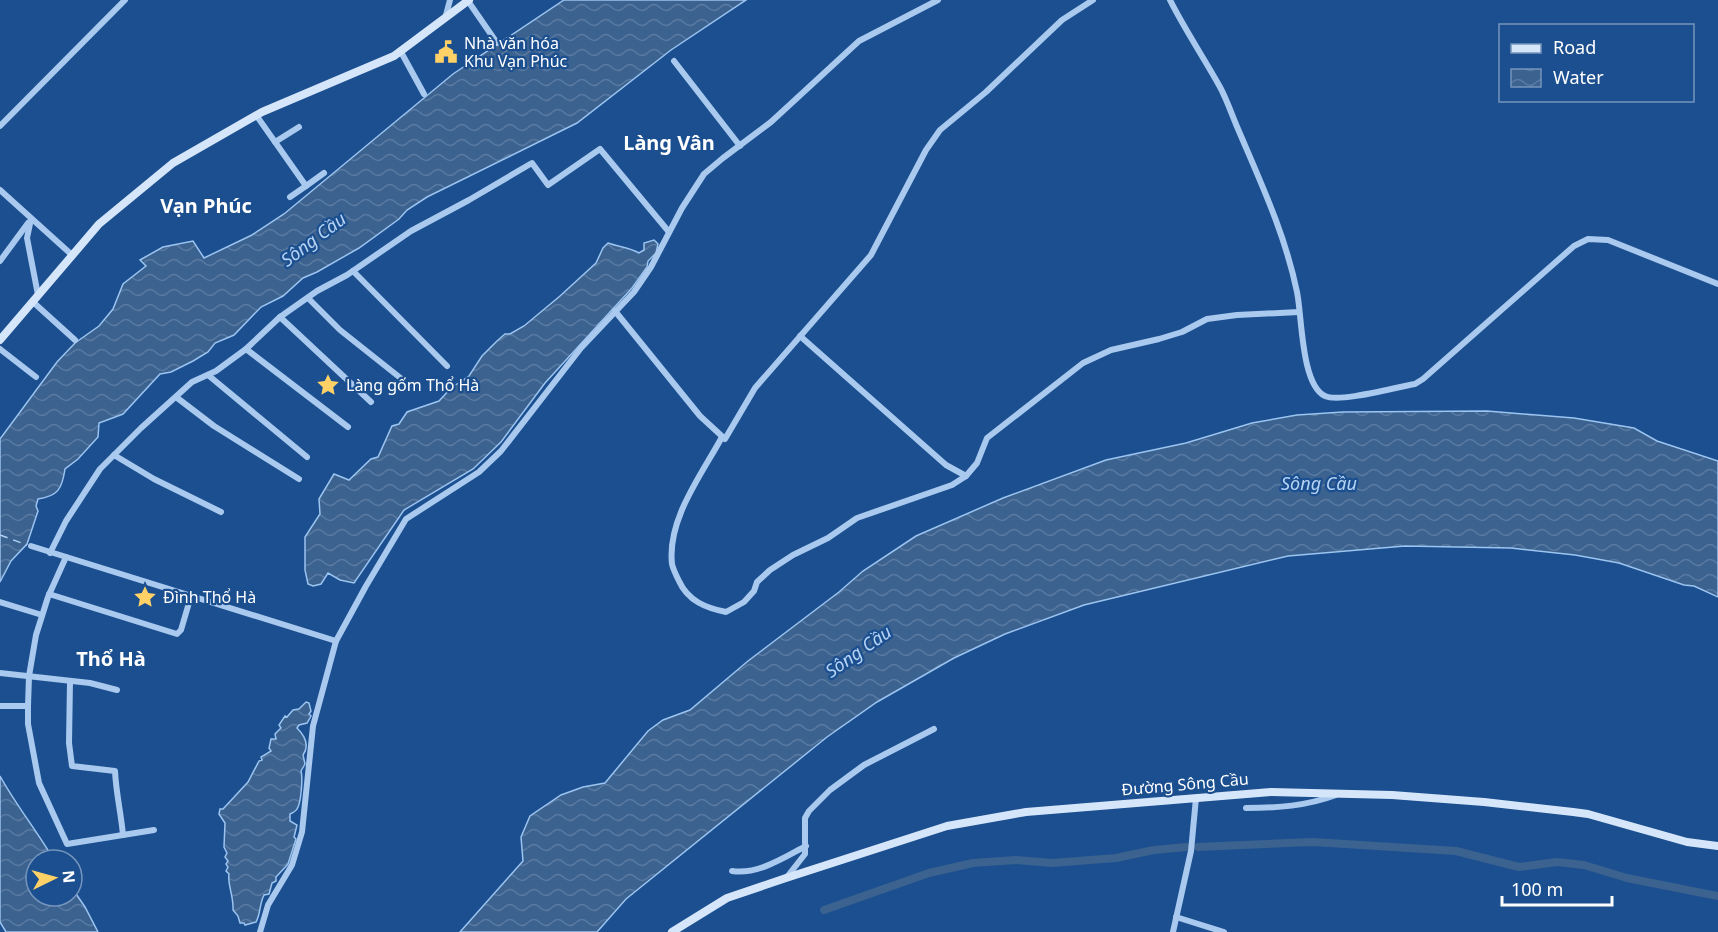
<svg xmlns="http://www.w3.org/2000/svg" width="1718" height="932" font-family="'Noto Sans',sans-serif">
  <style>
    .water { fill: url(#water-waves); stroke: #9cc4f0; stroke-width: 1.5 }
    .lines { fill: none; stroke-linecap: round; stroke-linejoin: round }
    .canal { stroke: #3c6290; stroke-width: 8 }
    .ferry { stroke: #b5d3f5; stroke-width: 1.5; stroke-dasharray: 8 6; stroke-linecap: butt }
    .street { stroke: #a9c9ee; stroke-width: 6 }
    .secondary { stroke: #d6e6fa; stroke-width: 8 }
    .labels { text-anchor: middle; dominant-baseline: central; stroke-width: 4.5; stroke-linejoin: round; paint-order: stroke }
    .poi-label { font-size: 16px; fill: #fff; stroke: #1b4f8f; text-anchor: start }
    .street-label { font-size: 16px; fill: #fff; stroke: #1b4f8f }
    .water-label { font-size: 18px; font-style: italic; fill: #b5d3f5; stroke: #1b4f8f }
    .quarter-label { font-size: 20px; font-weight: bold; fill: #fff; stroke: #1b4f8f }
  </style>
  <defs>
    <pattern id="water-waves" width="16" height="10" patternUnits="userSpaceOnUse" patternTransform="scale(1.5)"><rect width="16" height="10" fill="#3c6290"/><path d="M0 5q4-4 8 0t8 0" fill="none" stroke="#597aa1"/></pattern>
  </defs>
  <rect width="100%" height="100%" fill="#1b4f8f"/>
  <g class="water">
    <path d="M564,0h182l-75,50 -94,73 -150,74 -20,13 -8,9 -40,29 -42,24 -14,6 -20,18 -22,11 -27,28 -19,8 -7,9 -15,9 -22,11 -11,2 -37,40 -24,9 -1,14 -20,22 -13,10c-3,20 -7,27 -27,30l-2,7 2,5 -11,33 -16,17 -11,21v-143l57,-77 18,-19 24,-17 14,-17 10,-25 23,-18 -6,-6 23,-13 30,-6 11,17 48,-23 32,-21 169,-140z"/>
    <path d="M654,240l4,4 -2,9 -8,8 -1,6 -15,21 -87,95 -44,59 -28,27 -69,41 -50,73 -14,-3 -12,-7 -7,11 -8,2 -5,-2 -3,-14v-33l15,-23 -1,-15 15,-25 15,6 22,-21 7,-2 14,-31 7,-2 8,-12 32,-11 12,-13 18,-12 13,-20 15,-15 8,-7h5l14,-8 36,-30 36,-33 7,-15 5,-5c11,4 21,4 31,10l5,-3v-7z"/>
    <polygon points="1487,411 1574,418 1634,428 1657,441 1718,461 1718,597 1694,586 1684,585 1619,563 1575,555 1511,548 1405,546 1288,556 1084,605 1005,634 954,658 877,702 827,737 626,899 597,932 460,932 523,861 521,837 530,816 561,795 583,787 605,783 648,731 663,720 690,710 748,661 839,592 863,571 916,536 1003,498 1106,460 1186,443 1252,423 1297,415 1343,412"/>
    <path d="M306,702l3,1 2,8 -2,3 2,2 -4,7 -8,2 -2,3c8,8 13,17 6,27l2,9 -4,7c2,6 0,30 -3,36 -1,3 -5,6 -8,7v7l7,4 -3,12 2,2 -8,25 -12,13v4l-4,2 -3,11 -5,1c-5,10 -3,18 -8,27l-11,3 -1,-2h-4l-2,-7 -5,-6c1,-13 -6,-27 -4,-36l-3,-3 2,-4 -2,-3 2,-3 -3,-4 2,-4 -3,-6 1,-24 -6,-9 1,-5h3l25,-27 11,-21 3,-1 -1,-3 10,-6 -2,-3 2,-9h5l-1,-5 6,-6 -2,-3 6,-9 2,1 6,-7 6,-1z"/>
    <path d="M0,776c16,29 37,55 54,84h-18v36h36v-8l13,19 13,25h-92l-6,-10z"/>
  </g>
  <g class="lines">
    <g class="canal">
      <polyline points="1198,847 1313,842 1456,851 1519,867 1557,862 1584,865 1627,878 1718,896"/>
      <polyline points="824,910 929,873 973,863 1016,860 1052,863 1116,858 1154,850 1186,847"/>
    </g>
    <polyline class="ferry" points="0,535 27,545"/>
    <g class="street">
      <path d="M1170,0c15,30 34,58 50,87 7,13 12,28 18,42 23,54 47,105 59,163 5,23 4,93 28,104 15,7 71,-9 90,-12l8,-5 151,-133 14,-7 20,1 110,44"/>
      <polyline points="468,1 497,43"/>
      <polyline points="446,15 450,0"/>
      <polyline points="401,52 424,94"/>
      <polyline points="674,61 740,146"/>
      <polyline points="256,115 306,186 324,173"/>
      <polyline points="0,126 125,0"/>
      <polyline points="275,142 299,127"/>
      <polyline points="0,190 72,255"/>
      <polyline points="290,197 306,186"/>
      <polyline points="31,219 27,238 38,295"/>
      <polyline points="0,261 28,223"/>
      <polyline points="353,271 447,366"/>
      <polyline points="308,298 340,330 403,380"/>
      <polyline points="33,302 75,340"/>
      <polyline points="615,311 700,416 725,439 755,388 871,255 926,150 940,130 986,92 1062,20 1093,0"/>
      <polyline points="280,317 371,402"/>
      <polyline points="800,336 946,465 966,476"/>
      <polyline points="0,349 36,377"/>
      <polyline points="246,349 280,317 317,291 347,275 411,231 469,200 532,163 548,185 600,149 669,232"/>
      <polyline points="208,375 307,457"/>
      <polyline points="176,397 214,426 299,479"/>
      <path d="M722,437c-20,37 -55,82 -50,127 1,5 4,11 7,17 9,20 27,27 47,31l18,-10 10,-11 3,-9 13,-12 23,-15 35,-17 29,-20 95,-33 14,-9 11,-13 10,-25 96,-75 28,-13 48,-11 23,-7 25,-13 30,-4 62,-3"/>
      <polyline points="114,455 154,479 221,512"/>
      <polyline points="31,546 336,641"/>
      <polyline points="50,553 66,521 100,469 141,428 192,382 216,371 246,349 348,427"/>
      <polyline points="66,557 48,597 36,635 29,676 28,706 28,724 39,783 67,844 154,830"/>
      <polyline points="49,594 177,634 181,630 191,596"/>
      <polyline points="0,602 42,615"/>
      <polyline points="0,673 90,683 117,690"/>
      <path d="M70,681l-1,62 3,23 43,5c1,22 6,42 8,64"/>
      <polyline points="0,706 28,706"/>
      <path d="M1246,808c32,0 60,-2 90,-13"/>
      <path d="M732,871c26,4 53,-14 74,-25"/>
      <polyline points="787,877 805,854 805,818 809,811 830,790 864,765 934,729"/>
      <polyline points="1176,917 1224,932"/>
      <polyline points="260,932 268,905 292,865 302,832 313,726 336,641 366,586 406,519 479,472 501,451 581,348 634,292 651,267 682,208 704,174 723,158 771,122 859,41 938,0"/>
      <polyline points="1173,932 1191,851 1196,798"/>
    </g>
    <g class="secondary">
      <polyline points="0,340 99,224 173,163 262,112 394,56 469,0"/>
      <polyline points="672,932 727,898 786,878 947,826 1026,812 1271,792 1392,795 1484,802 1573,812 1588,814 1687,842 1718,846"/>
    </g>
  </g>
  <defs>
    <g id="civic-bare" transform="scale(1.8)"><path d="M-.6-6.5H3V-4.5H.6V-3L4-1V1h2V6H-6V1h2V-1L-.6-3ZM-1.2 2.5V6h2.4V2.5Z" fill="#ffd166" stroke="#1b4f8f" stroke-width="2.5" paint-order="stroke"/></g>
    <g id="sight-bare" transform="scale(1.8)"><path d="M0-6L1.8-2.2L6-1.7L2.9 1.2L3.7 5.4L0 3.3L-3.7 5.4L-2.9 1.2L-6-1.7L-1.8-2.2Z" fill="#ffd166" stroke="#1b4f8f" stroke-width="2.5" paint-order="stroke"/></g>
  </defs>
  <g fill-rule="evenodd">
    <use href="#civic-bare" x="446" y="52"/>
    <use href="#sight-bare" x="328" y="385"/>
    <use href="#sight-bare" x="145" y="597"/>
  </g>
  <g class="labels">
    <g class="poi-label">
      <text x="464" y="43">Nhà văn hóa<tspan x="464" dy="18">Khu Vạn Phúc</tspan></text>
      <text x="346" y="385">Làng gốm Thổ Hà</text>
      <text x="163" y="597">Đình Thổ Hà</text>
    </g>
    <g class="street-label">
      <text transform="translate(1185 784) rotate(-5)">Đường Sông Cầu</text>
    </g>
    <g class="water-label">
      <text transform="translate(313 239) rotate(-37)">Sông Cầu</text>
      <text x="1319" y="483">Sông Cầu</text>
      <text transform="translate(858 651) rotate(-35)">Sông Cầu</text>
    </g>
    <g class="quarter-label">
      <text x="669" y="142">Làng Vân</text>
      <text x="206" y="205">Vạn Phúc</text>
      <text x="111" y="658">Thổ Hà</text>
    </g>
  </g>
  <rect x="1499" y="24" width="195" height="78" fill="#1b4f8f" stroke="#7695bc" stroke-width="1.5"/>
  <rect x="1511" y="44" width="30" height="9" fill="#d6e6fa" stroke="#7695bc" stroke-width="1.5"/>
  <text x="1553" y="54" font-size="18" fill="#ffffff">Road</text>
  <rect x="1511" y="69" width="30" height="18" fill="url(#water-waves)" stroke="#7695bc" stroke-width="1.5"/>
  <text x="1553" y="84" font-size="18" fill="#ffffff">Water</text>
  <g transform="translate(54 878) rotate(85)"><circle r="28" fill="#1b4f8f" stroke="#7695bc" stroke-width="1.5"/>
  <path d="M0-4.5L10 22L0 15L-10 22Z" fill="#ffd166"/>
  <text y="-9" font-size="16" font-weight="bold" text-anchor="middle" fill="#ffffff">N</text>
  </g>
  <path d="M1502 896v9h110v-9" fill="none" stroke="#ffffff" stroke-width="3"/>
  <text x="1511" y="896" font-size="18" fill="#ffffff" stroke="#1b4f8f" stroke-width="4.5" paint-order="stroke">100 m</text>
</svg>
